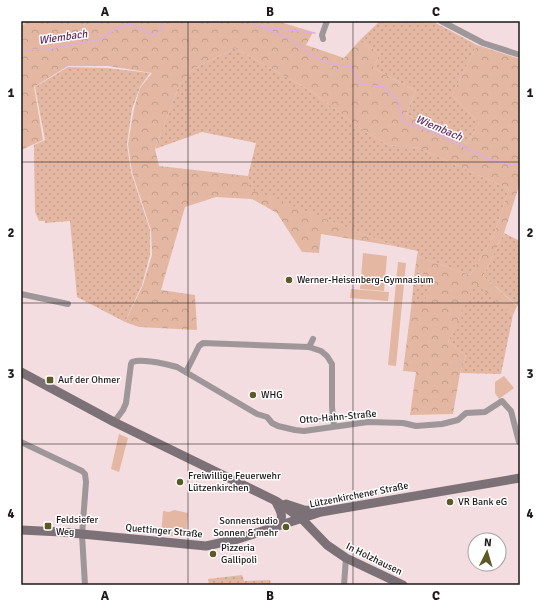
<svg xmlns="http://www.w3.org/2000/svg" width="541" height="606" font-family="Signika,sans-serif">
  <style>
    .grass { fill: url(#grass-dots) }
    .forest { fill: url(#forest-crowns) }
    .park { fill: #e3b7a2 }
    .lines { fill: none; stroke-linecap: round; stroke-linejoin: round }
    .stream { stroke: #deaedc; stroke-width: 1.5 }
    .street { stroke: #9e9699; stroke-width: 6 }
    .secondary { stroke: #7c7176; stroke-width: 9 }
    .grid { fill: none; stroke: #1f1819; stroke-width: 1; stroke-opacity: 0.55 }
    .poi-dot { fill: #5b5a26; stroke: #fff; stroke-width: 1.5 }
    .labels { text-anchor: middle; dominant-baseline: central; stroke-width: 3; stroke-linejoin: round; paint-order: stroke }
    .poi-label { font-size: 10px; fill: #1f1819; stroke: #fff; text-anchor: start }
    .street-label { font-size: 10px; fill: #1f1819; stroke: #fff }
    .water-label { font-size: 11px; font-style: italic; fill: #662d65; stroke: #fff }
    .neatline { fill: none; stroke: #1f1819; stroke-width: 1.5 }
    .grid-label { font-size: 13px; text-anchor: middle; font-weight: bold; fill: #1f1819 }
  </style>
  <defs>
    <pattern id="grass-dots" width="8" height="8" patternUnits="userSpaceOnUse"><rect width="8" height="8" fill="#e3b7a2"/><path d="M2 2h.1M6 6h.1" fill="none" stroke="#c29d8b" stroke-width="1.8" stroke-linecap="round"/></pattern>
    <pattern id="forest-crowns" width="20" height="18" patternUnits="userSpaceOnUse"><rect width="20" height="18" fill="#e3b7a2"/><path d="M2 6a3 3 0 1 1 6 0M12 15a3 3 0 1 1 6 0" fill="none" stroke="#c29d8b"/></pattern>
  </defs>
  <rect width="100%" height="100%" fill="#f3dde0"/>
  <g class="grass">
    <polygon points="380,21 432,21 477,45 452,95 479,123 467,144 406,114 416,91 373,68 380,53 359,41"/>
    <polygon points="235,48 311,91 360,128 388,145 419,148 509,189 493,237 470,275 417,256 418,251 394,246 249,189 248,176 256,143 202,132 155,149 178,88 193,69"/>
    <polygon points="68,67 107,68 150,73 140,87 132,109 127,144 131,172 150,230 150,255 142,285 125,322 77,297 70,221 45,223 45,221 39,221 35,212 34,145 45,140 35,87"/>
    <polygon points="504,233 520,241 520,308 483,276"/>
    <polygon points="415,270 433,278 425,302 411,308"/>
    <polygon points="475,282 513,315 501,374 460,373 466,355 448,342"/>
    <polygon points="242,575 244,581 270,580 271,585 209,585 208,579"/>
  </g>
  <polygon class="forest" points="23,21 87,21 87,22 95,21 277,21 313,32 306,45 344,58 359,41 380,53 373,68 416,91 406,114 467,144 479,123 452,95 477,45 520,59 520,183 504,233 483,276 517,306 513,315 475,283 448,342 466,355 460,373 453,414 410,415 416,372 403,371 411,308 425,301 433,278 415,270 417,256 470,275 493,237 509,189 419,148 388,145 360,128 311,91 235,48 193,69 178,88 155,149 159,166 248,176 250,189 394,246 321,234 319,253 302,252 277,213 252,199 216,197 185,207 161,290 195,295 197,330 139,327 125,322 143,285 152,255 151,230 132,172 128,144 134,109 140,88 152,73 108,66 68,66 34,87 43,140 21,150 21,26 25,24"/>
  <g class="park">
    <polygon points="363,253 387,256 384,291 360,289"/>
    <polygon points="398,262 406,263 396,366 388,365"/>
    <polygon points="351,289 389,292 388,301 350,298"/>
    <polygon points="504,376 514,388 499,399 495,393 495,382"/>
    <polygon points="119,434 128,438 119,472 111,469"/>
    <polygon points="174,510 188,513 186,537 161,535 163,511 169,512"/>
  </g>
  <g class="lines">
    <g class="stream">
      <polyline points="247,21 288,38 315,57 327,63 351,67 361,84 383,87 398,100 403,122 433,132 493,161 520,166"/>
      <polyline points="263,27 315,33"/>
      <polyline points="21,50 49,49 102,39 108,33 129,24 135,26 155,36 163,27 163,21"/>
    </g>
    <g class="street">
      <polyline points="441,21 483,43 520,55"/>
      <polyline points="323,39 322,35 327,21"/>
      <polyline points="21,294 68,304"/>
      <polyline points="309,347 313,339"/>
      <polyline points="186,372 199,346 203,343 309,347 321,351 327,356 332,364 332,407 334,426"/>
      <path d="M114,422l9,-12 3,-7 5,-39 1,-2c11,-4 34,2 45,5l80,47 10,3 5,6 6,3 17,4 9,1 64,-9 35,1 13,3 26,-2 16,-4 8,-7 19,-1 17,-11 9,10 8,31"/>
      <polyline points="21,442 82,471 85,474 86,482 82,535 85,585"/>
      <polyline points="344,585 346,558"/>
    </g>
    <g class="secondary">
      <polyline points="21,372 114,422 276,501 302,519 327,545 346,558 403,585"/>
      <path d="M276,502c4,8 9,15 2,23"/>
      <polyline points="286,504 304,510 318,511"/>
      <polyline points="21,530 61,532 206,546 238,539 321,512 520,478"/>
    </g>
  </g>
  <path class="grid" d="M188,21v564M353,21v564M21,162h499M21,303h499M21,444h499"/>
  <g class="poi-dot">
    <circle cx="289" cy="280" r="4"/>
    <rect x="46" y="376" width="8" height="8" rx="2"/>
    <circle cx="253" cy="395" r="4"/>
    <circle cx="180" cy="482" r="4"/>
    <circle cx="450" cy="502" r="4"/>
    <rect x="44" y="522" width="8" height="8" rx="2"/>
    <circle cx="286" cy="527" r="4"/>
    <circle cx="213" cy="554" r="4"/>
  </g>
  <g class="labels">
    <g class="poi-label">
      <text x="297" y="280">Werner-Heisenberg-Gymnasium</text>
      <text x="58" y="380">Auf der Ohmer</text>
      <text x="261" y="395">WHG</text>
      <text x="188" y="476">Freiwillige Feuerwehr<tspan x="188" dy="12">Lützenkirchen</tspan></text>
      <text x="458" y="502">VR Bank eG</text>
      <text x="56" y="520">Feldsiefer<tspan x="56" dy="12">Weg</tspan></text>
      <text x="278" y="521" text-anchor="end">Sonnenstudio<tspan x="278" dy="12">Sonnen &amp; mehr</tspan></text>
      <text x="221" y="548">Pizzeria<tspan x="221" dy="12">Gallipoli</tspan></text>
    </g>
    <g class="street-label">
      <text transform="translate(338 417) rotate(-5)">Otto-Hahn-Straße</text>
      <text transform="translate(359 495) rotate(-11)">Lützenkirchener Straße</text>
      <text transform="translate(164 531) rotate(5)">Quettinger Straße</text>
      <text transform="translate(374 559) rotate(26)">In Holzhausen</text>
    </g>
    <g class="water-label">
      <text transform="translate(63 37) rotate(-8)">Wiembach</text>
      <text transform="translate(439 128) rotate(23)">Wiembach</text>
    </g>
  </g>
  <rect width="541" height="606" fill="none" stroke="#ffffff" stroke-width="44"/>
  <g transform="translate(487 552) rotate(5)"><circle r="19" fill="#ffffff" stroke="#a5a3a3"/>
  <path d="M0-3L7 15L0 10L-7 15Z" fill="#5b5a26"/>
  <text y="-6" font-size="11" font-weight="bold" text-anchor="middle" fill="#1f1819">N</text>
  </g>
  <rect x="22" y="22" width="497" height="562" class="neatline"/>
  <g class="grid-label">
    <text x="105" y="16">A</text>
    <text x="270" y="16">B</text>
    <text x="436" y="16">C</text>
    <text x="11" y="97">1</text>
    <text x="530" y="97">1</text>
    <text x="11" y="237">2</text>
    <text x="530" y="237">2</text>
    <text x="11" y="378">3</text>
    <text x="530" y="378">3</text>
    <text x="11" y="518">4</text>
    <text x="530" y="518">4</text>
    <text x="105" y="600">A</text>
    <text x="270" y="600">B</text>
    <text x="436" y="600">C</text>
  </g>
</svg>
